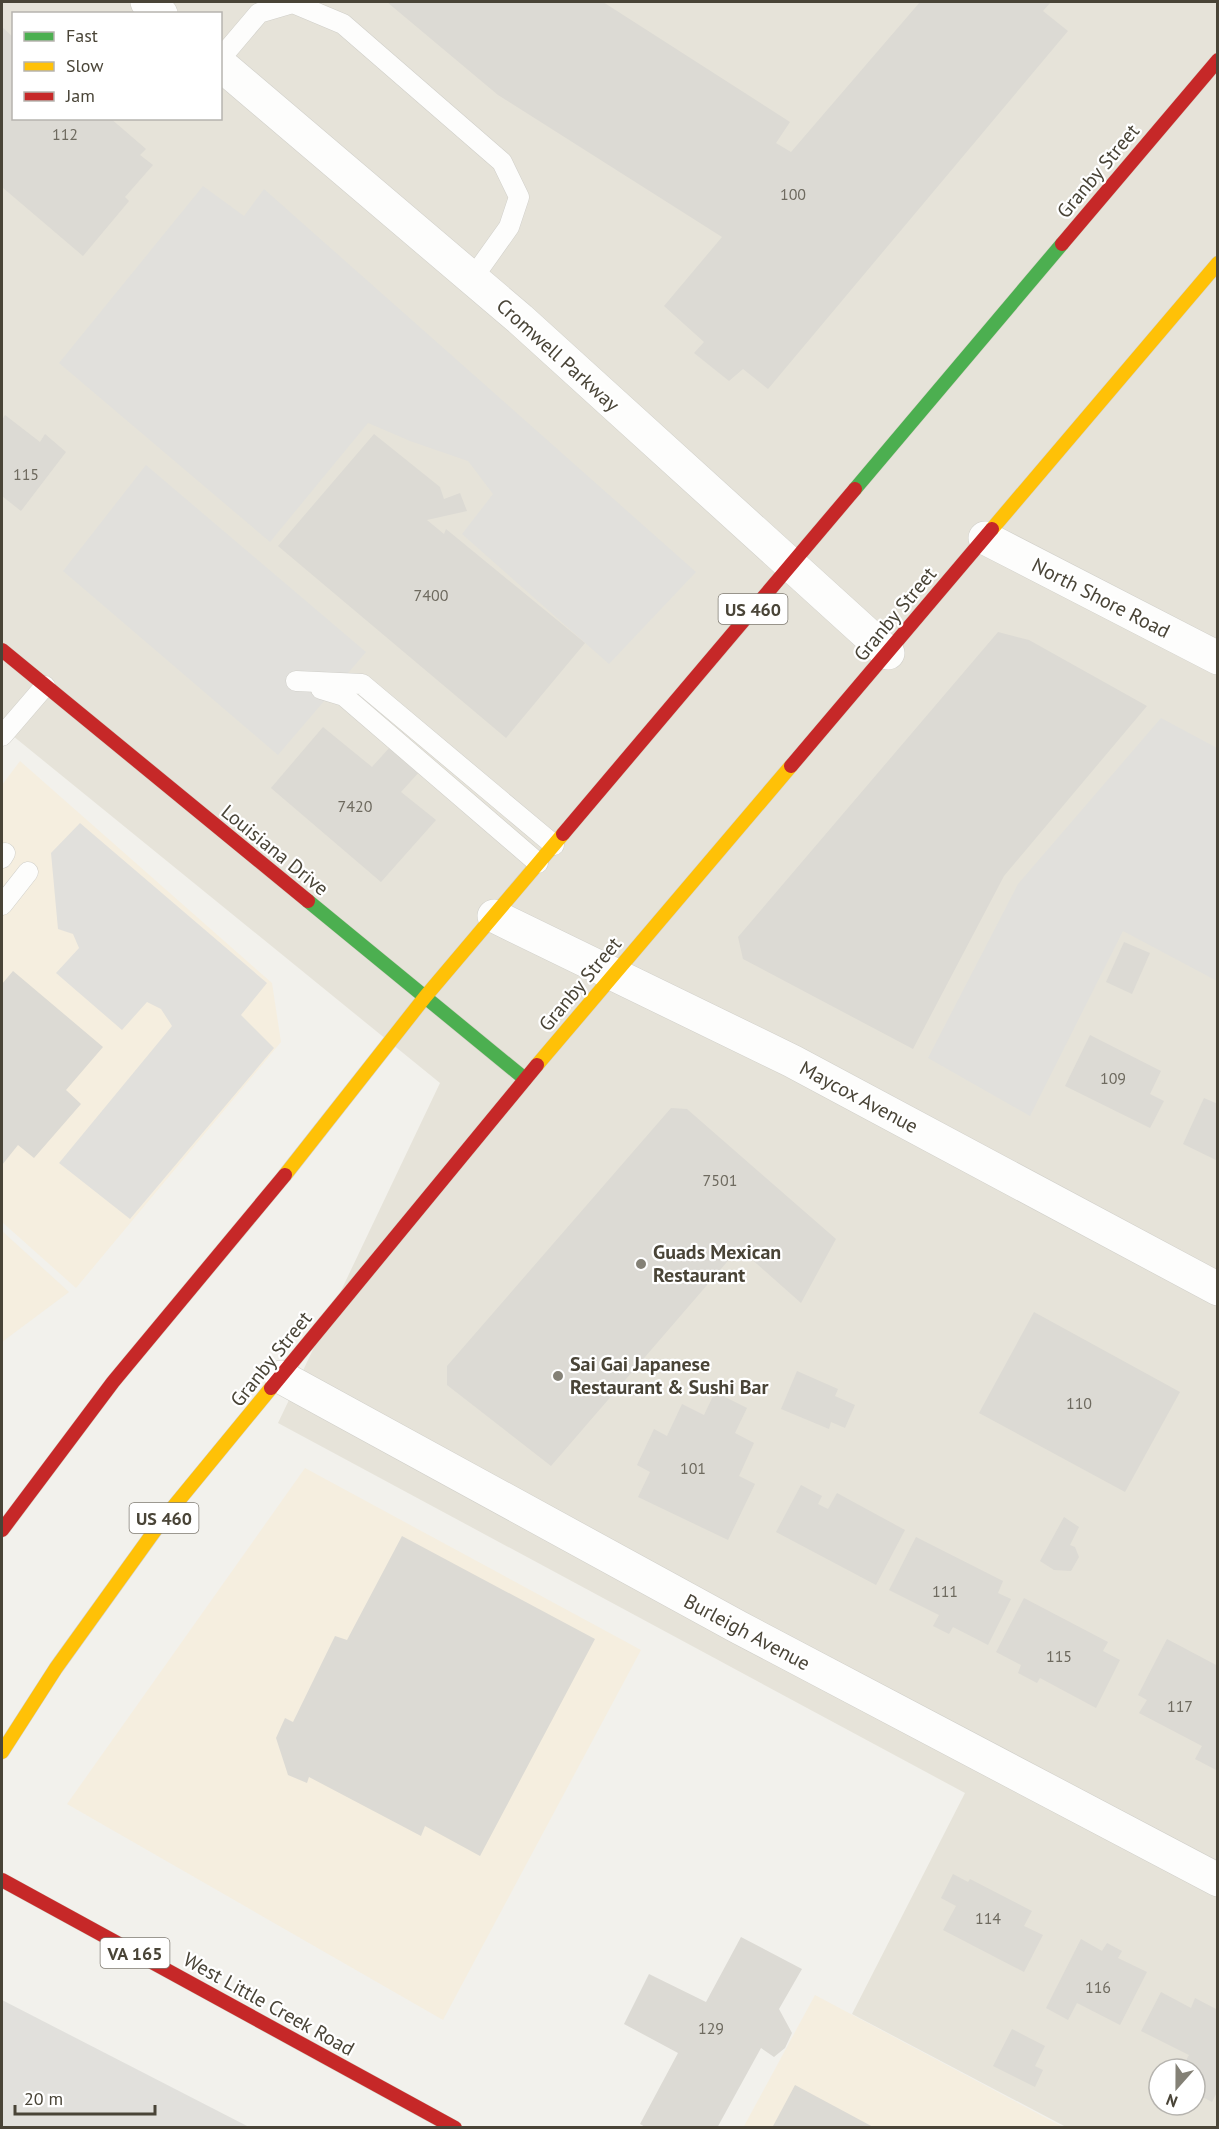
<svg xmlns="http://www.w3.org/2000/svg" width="1219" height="2129" font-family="'PT Sans',sans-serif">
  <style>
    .residential { fill: #e6e3d9; fill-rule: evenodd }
    .commercial { fill: #f5eedf }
    .parking { fill: #e1e0dc }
    .building { fill: #dcdad4 }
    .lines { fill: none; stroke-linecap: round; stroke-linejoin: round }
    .lane-casing { stroke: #d0cfc9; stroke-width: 21 }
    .street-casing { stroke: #d0cfc9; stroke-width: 34 }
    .fast-casing { stroke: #d2cfc3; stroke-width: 15 }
    .slow-casing { stroke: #d2cfc3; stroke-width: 15 }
    .jam-casing { stroke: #d2cfc3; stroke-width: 15 }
    .lane { stroke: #fdfdfc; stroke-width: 20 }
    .street { stroke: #fdfdfc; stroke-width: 33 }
    .fast { stroke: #4caf50; stroke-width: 14 }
    .slow { stroke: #ffc107; stroke-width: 14 }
    .jam { stroke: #c62828; stroke-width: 14 }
    .poi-dot { fill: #848176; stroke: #fff; stroke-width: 2 }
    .labels { text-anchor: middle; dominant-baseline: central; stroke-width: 4.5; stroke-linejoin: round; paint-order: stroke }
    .number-label { font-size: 16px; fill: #6e6a5f }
    .shield { fill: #fff; stroke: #807c73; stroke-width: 1.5 }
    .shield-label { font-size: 18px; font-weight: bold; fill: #494437 }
    .street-label { font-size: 20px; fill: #494437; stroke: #fff }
    .poi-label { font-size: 20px; font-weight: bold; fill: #494437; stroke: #fff; text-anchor: start }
  </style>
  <rect width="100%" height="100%" fill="#f2f1ec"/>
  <path class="residential" d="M2,2h1215v2125h-151l-214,-113 113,-221 -687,-370 162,-340 -438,-356zM14,14h206v104h-206zM1159,2069h36v36h-36z"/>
  <g class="commercial">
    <polygon points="20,761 272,983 281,1042 76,1288 2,1222 2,785"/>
    <polygon points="2,1231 69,1292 2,1342"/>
    <polygon points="305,1468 641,1650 443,2020 67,1804"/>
    <polygon points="815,1995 1063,2127 743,2128"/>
  </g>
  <g class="parking">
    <polygon points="203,186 244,216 264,189 696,572 609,664 462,534 493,494 468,461 410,441 368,423 270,542 59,363"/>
    <polygon points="146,465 366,652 278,755 63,571"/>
    <polygon points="1161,718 1217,748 1217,981 1123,931 1030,1116 928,1058 1018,884"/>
    <polygon points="80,823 267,983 241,1015 274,1048 130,1219 59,1163 172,1026 161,1009 147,1002 122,1030 56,973 79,948 73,934 58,929 51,853"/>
    <polygon points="2,2000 249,2127 2,2127"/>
  </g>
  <g class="building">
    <polygon points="387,2 603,2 790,122 776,143 791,152 920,2 1051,2 1043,11 1068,31 768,389 743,369 729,381 694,353 704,342 664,306 722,237 498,95"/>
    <polygon points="2,27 14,38 14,118 110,118 146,149 140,155 153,165 125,197 129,201 83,256 2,187"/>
    <polygon points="5,415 40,442 45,434 66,452 21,511 2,496 2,420"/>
    <polygon points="374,434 440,487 444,499 460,493 467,511 427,520 444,534 446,529 585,643 506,738 278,546"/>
    <polygon points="998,632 1029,640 1147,706 1004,876 913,1049 743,959 738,937"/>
    <polygon points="323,727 372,767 400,736 429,761 401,792 436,820 381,882 271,788"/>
    <polygon points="1124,942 1150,953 1132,994 1106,982"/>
    <polygon points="13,971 103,1047 66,1090 81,1104 34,1158 18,1145 2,1165 2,984"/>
    <polygon points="1090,1035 1161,1071 1150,1094 1164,1101 1150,1128 1065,1086"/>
    <polygon points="1204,1098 1218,1104 1218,1161 1183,1144"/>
    <polygon points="671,1108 687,1109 836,1239 801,1303 739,1248 551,1466 447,1385 447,1366"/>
    <polygon points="1034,1312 1180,1392 1125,1492 979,1413"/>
    <polygon points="797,1371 838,1389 835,1396 855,1405 845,1428 831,1422 829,1429 781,1409"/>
    <polygon points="715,1392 747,1408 735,1433 754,1443 739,1476 755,1484 728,1540 638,1497 650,1472 637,1465 654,1429 667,1436 682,1404 704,1415"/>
    <polygon points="801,1485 822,1496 818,1504 828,1509 837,1493 905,1530 876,1585 776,1532"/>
    <polygon points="1064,1517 1079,1527 1070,1545 1075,1547 1079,1557 1071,1571 1054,1570 1040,1561"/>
    <polygon points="402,1536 595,1639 480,1856 425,1826 421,1836 309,1777 307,1783 288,1775 276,1738 285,1718 293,1722 335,1636 347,1640"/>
    <polygon points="916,1537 1003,1581 998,1593 1011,1599 988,1645 953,1627 949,1634 933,1626 939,1615 889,1590"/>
    <polygon points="1024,1598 1108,1642 1103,1651 1120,1660 1096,1708 1040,1678 1037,1683 1018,1673 1021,1665 996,1652"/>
    <polygon points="1167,1639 1218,1666 1218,1771 1195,1759 1202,1746 1139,1713 1147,1700 1138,1695"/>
    <polygon points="953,1874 968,1882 970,1879 1032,1911 1024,1926 1043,1935 1024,1972 943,1930 956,1906 941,1898"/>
    <polygon points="741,1937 802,1969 779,2009 792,2033 785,2048 774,2057 761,2048 717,2128 647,2128 640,2124 678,2053 624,2024 649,1974 706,2002"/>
    <polygon points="1081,1939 1102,1951 1107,1943 1122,1951 1118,1958 1147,1972 1120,2025 1077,2003 1068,2020 1046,2008"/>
    <polygon points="1161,1992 1191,2008 1195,1998 1218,2010 1218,2090 1212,2102 1195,2093 1195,2069 1181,2069 1189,2055 1141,2031"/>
    <polygon points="1012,2029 1045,2046 1035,2066 1043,2070 1035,2087 993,2066"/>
    <polygon points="795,2085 875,2128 772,2128"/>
  </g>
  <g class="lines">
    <g class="lane-casing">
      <g id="lane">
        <polyline points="220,59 259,13 293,3 343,24 502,162 519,197 509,227 472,279"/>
        <polyline points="296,681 362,684 554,845"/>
        <polyline points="321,689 344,696 538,863"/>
        <polyline points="2,736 45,686"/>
        <polyline points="2,858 5,853"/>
        <polyline points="2,905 28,872"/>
      </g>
    </g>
    <g class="street-casing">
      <g id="street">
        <polyline points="147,2 161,14"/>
        <polyline points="220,64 520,319 888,653"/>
        <polyline points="985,538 1218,658"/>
        <polyline points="494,916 792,1061 1218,1289"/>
        <polyline points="281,1377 738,1627 1218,1880"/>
      </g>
    </g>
    <g class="fast-casing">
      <g id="fast">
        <polyline points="855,489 1062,244"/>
        <polyline points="308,901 525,1079"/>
      </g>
    </g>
    <g class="slow-casing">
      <g id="slow">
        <polyline points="992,529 1218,263"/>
        <polyline points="537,1065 791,766"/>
        <polyline points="285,1175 425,997 563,834"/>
        <polyline points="2,1752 56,1668 161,1522 271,1388"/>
      </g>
    </g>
    <g class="jam-casing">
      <g id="jam">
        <polyline points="1062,244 1218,60"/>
        <polyline points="2,650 308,901"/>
        <polyline points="791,766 992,529"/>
        <polyline points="563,834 855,489"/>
        <polyline points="271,1388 537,1065"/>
        <polyline points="2,1530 113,1382 285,1175"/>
        <polyline points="2,1880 455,2128"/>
      </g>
    </g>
    <use href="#lane" class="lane"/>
    <use href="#street" class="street"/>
    <use href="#fast" class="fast"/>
    <use href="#slow" class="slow"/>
    <use href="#jam" class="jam"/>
  </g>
  <g class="poi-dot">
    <circle cx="641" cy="1264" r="6"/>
    <circle cx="558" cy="1376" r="6"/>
  </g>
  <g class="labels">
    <g class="number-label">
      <text x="65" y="134">112</text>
      <text x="793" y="194">100</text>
      <text x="26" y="474">115</text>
      <text x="431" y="595">7400</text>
      <text x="355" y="806">7420</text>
      <text x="1113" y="1078">109</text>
      <text x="720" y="1180">7501</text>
      <text x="1079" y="1403">110</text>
      <text x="693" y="1468">101</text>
      <text x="945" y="1591">111</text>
      <text x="1059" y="1656">115</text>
      <text x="1180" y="1706">117</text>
      <text x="988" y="1918">114</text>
      <text x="1098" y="1987">116</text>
      <text x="711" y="2028">129</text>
    </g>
    <g class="shield">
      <rect x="718.5" y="594" width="69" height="30" rx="4.5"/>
      <rect x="129.5" y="1503" width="69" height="30" rx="4.5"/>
      <rect x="100.5" y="1938" width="69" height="30" rx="4.5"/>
    </g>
    <g class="shield-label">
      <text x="753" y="609">US 460</text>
      <text x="164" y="1518">US 460</text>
      <text x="135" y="1953">VA 165</text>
    </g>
    <g class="street-label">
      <text transform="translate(1098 171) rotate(-50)">Granby Street</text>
      <text transform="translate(558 355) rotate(42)">Cromwell Parkway</text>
      <text transform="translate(1101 598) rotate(27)">North Shore Road</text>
      <text transform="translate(895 614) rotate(-50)">Granby Street</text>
      <text transform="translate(275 850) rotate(39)">Louisiana Drive</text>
      <text transform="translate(580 984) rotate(-50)">Granby Street</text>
      <text transform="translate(859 1097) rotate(28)">Maycox Avenue</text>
      <text transform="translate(271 1359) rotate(-51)">Granby Street</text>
      <text transform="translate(747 1632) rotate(28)">Burleigh Avenue</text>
      <text transform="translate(269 2004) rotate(29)">West Little Creek Road</text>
    </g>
    <g class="poi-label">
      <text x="653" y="1252">Guads Mexican<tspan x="653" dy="23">Restaurant</tspan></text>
      <text x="570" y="1364">Sai Gai Japanese<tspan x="570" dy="23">Restaurant &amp; Sushi Bar</tspan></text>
    </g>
  </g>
  <rect width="1219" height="2129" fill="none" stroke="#494437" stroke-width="6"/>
  <rect x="12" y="12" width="210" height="108" fill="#ffffff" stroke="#b6b4af" stroke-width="1.5"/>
  <rect x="24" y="32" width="30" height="9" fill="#4caf50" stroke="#b6b4af" stroke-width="1.5"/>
  <text x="66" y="42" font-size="18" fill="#494437">Fast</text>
  <rect x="24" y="62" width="30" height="9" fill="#ffc107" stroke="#b6b4af" stroke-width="1.5"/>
  <text x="66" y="72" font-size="18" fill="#494437">Slow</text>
  <rect x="24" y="92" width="30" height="9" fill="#c62828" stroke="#b6b4af" stroke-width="1.5"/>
  <text x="66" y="102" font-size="18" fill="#494437">Jam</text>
  <g transform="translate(1177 2087) rotate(201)"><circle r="28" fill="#ffffff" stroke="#b6b4af" stroke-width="1.5"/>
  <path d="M0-4.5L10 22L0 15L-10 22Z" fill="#848176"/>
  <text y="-9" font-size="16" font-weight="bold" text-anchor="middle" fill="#494437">N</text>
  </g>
  <path d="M15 2105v9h140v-9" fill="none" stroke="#494437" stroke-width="3"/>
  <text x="24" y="2105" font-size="18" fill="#494437" stroke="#ffffff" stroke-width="4.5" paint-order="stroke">20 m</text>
</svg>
